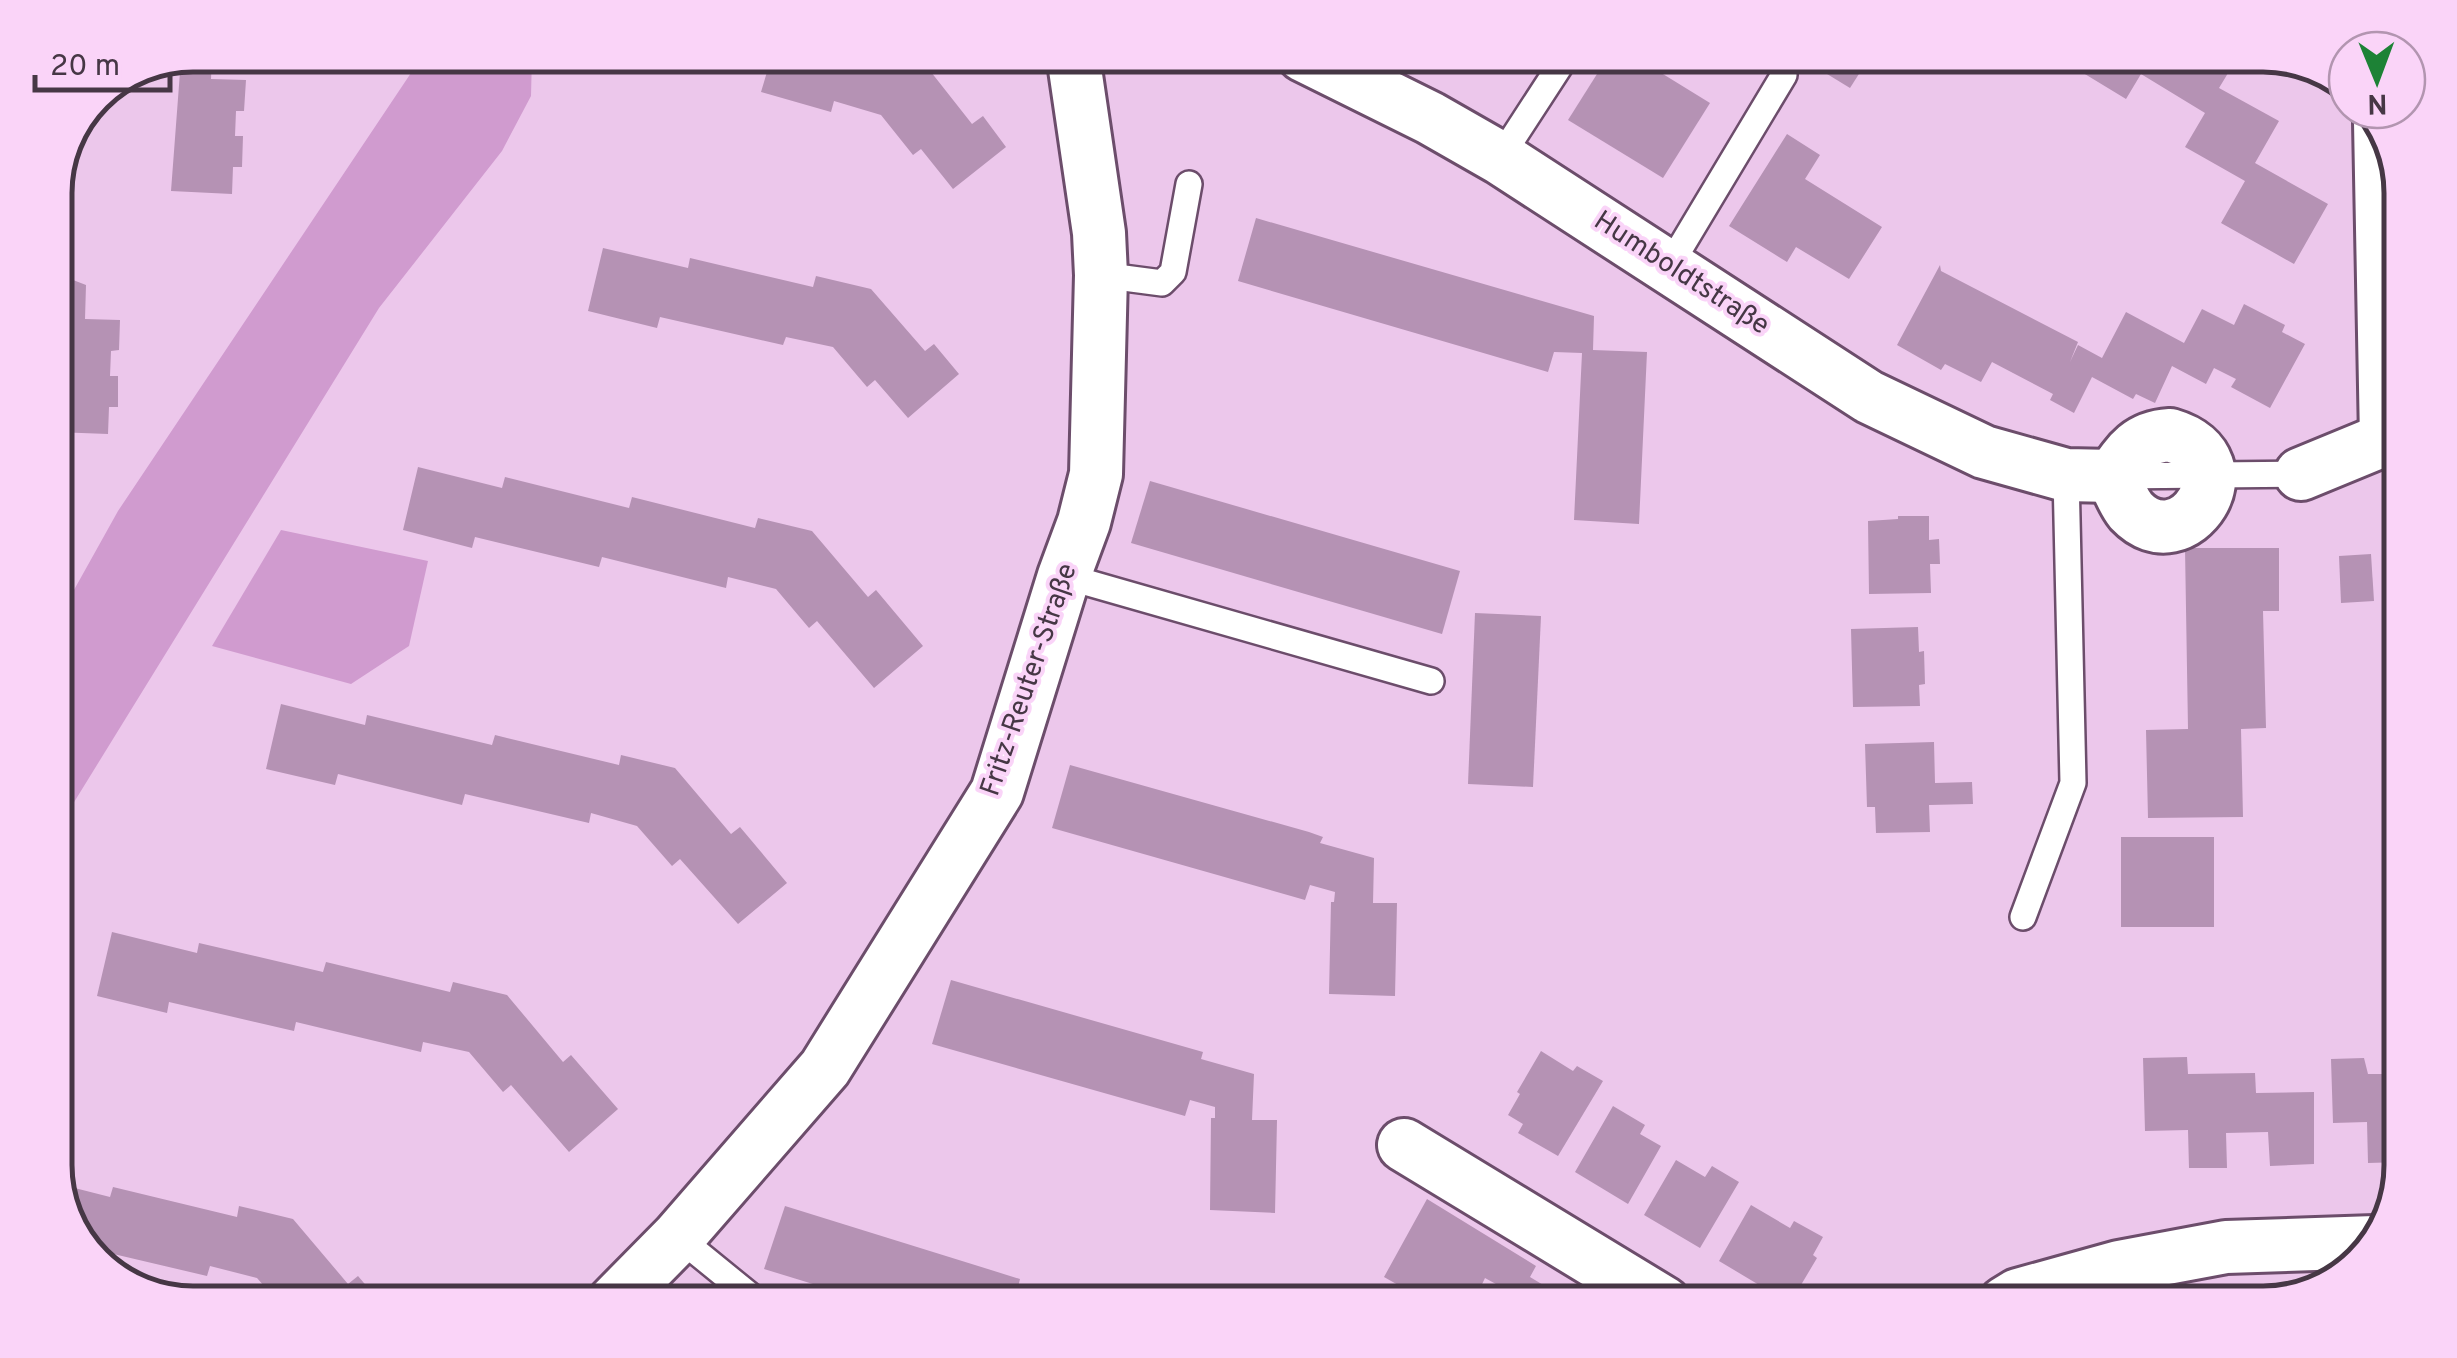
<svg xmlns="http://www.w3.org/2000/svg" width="2457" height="1358" font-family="Overpass,sans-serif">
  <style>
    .green { fill: #d09bcf }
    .building { fill: #b592b4 }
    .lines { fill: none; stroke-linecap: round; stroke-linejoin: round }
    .service-casing { stroke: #6c4d6b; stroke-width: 30 }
    .minor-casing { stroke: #6c4d6b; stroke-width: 58 }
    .service { stroke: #fff; stroke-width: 25 }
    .minor { stroke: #fff; stroke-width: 52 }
    .labels { text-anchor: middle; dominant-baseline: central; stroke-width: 8; stroke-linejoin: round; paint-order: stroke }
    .street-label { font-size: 28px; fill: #463745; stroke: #fad4f8 }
    .rim { fill: none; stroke: #463745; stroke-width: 5 }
  </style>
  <rect width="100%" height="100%" fill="#ecc7eb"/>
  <g class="green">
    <polygon points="423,55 532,55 531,96 502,151 379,308 55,833 55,624 118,511"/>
    <polygon points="281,530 428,561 409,646 351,684 212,646"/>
  </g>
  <g class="building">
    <polygon points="194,55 212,55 211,79 246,80 244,111 236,111 235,136 243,136 242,167 233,167 232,194 171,191 180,72 164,67"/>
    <polygon points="772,55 909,55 920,58 972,124 983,116 1006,147 953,189 921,149 913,155 881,115 834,101 831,112 761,92"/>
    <polygon points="1609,55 1632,55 1710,103 1663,178 1568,120"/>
    <polygon points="1796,55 1871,55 1850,88"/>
    <polygon points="2065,55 2239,55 2219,88 2279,121 2255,163 2328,204 2294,264 2221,223 2245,181 2185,147 2205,113 2141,74 2126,99 2070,65 2073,60"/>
    <polygon points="1787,134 1820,155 1805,179 1882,227 1849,279 1796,247 1787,262 1729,226"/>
    <polygon points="1256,218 1594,316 1593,350 1647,352 1639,524 1574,520 1582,353 1554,352 1548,372 1238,281"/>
    <polygon points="603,248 688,268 690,258 813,287 816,276 871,289 925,351 934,344 959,374 908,418 875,380 867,387 833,347 786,337 783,345 660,317 657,328 588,311"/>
    <polygon points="1940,265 1941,271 2078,342 2070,362 2078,345 2102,358 2126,312 2184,343 2202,309 2234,325 2244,304 2285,325 2282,332 2305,344 2270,408 2231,387 2236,379 2214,368 2206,384 2172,366 2155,403 2136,394 2133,399 2092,377 2074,413 2050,400 2053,394 1992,362 1981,382 1945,364 1941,370 1897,345"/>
    <polygon points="55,273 86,285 85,319 120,320 119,350 111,351 110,376 118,376 118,407 109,407 108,434 55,432"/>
    <polygon points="418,467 502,488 505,477 629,508 632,497 755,528 758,518 812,531 868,597 876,590 923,646 874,688 817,621 809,628 776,589 728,577 726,588 602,557 599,567 475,537 472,548 403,530"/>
    <polygon points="1150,481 1460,571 1442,634 1131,543"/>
    <polygon points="1898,516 1929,516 1929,540 1939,539 1940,564 1930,564 1931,593 1869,594 1868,521 1898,519"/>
    <polygon points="2387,540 2402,540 2402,609 2389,608"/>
    <polygon points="2185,548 2279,548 2279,611 2263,611 2266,728 2241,729 2243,817 2148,818 2146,730 2188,729"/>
    <polygon points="2371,554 2374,601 2341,603 2339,556"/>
    <polygon points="1475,613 1541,616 1533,787 1468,784"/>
    <polygon points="1918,627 1919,652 1924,651 1925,684 1919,685 1920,706 1853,707 1851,629"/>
    <polygon points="281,704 365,725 367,715 492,745 495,735 619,765 621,755 675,768 731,834 740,827 787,883 738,924 680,859 672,866 637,826 591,813 589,823 465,794 462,805 338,774 335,785 266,769"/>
    <polygon points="1934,742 1935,783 1972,782 1973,804 1929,805 1930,832 1876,833 1875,807 1867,807 1865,744"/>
    <polygon points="1070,765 1309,832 1323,837 1320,843 1374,858 1373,903 1397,903 1395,996 1329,994 1331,902 1334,902 1335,892 1310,885 1305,900 1052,828"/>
    <rect x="2121" y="837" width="93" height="90"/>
    <polygon points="112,932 197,953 199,943 323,972 326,962 450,992 453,982 507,995 563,1062 571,1055 618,1109 569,1152 511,1085 503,1092 469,1052 423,1042 421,1052 296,1022 294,1031 169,1002 167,1013 97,996"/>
    <polygon points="951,980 1203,1052 1201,1059 1254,1074 1252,1120 1277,1120 1275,1213 1210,1210 1211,1118 1215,1118 1215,1107 1190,1100 1185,1116 932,1044"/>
    <polygon points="1541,1051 1573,1071 1577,1066 1603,1081 1558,1156 1518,1133 1523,1124 1508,1115 1520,1094 1517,1092"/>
    <polygon points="2187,1057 2188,1074 2255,1073 2256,1093 2314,1092 2314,1164 2270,1166 2268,1132 2226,1133 2227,1168 2189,1168 2188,1130 2145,1131 2143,1058"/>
    <polygon points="2364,1058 2368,1074 2402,1074 2402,1162 2368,1163 2367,1122 2333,1123 2331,1059"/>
    <polygon points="1613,1106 1645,1125 1640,1134 1661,1146 1628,1204 1575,1172"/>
    <polygon points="1676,1160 1705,1177 1712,1166 1739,1182 1700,1248 1644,1215"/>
    <polygon points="59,1184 110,1197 113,1187 237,1217 239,1206 293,1219 348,1284 358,1276 381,1303 279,1303 257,1278 210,1266 207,1276 88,1248 74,1234"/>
    <polygon points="1427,1199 1536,1266 1530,1277 1573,1303 1508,1303 1514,1294 1485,1278 1473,1303 1430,1303 1384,1277"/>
    <polygon points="1751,1205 1790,1228 1794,1221 1823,1237 1813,1255 1817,1258 1798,1290 1794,1288 1786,1301 1719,1261"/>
    <polygon points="785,1206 1020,1279 1014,1303 875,1303 764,1269"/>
  </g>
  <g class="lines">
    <g class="service-casing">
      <g id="service">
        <polyline points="1500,158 1567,55"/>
        <polyline points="1670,265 1784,75"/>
        <polyline points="1101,275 1162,283 1173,272 1189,184"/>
        <polyline points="2113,476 2301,474"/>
        <polyline points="1064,576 1431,681"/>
        <polyline points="2023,917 2073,783 2066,475"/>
        <polyline points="678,1237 753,1298 769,1303"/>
      </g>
    </g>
    <g class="minor-casing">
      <g id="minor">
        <polyline points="1303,55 1430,118 1500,158 1869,397 1984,452 2066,475 2113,476"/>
        <polyline points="2380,122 2386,439"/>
        <path d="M2170,435c85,25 13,131 -39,76 -8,-10 -13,-23 -18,-35 16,-24 26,-39 57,-41z"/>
        <polyline points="2301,474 2386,439 2402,445"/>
        <polyline points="1404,1145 1664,1303"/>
        <polyline points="613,1303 678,1237 825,1068 997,792 1064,576 1084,522 1096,474 1101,275 1099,233 1073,55"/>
        <polyline points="2005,1303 2018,1295 2119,1267 2226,1247 2375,1242"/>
      </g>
    </g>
    <use href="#service" class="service"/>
    <use href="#minor" class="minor"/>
  </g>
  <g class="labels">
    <g class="street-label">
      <text transform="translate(1681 274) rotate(33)">Humboldtstraße</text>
      <text transform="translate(1030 680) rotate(-71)">Fritz-Reuter-Straße</text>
    </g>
  </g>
  <path d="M0 0H2457V1358H0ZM193 72H2263A121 121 0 0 1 2384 193V1165A121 121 0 0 1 2263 1286H193A121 121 0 0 1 72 1165V193A121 121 0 0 1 193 72Z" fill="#fad4f8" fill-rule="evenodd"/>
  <path class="rim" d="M193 72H2263A121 121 0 0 1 2384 193V1165A121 121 0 0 1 2263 1286H193A121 121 0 0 1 72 1165V193A121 121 0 0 1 193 72Z"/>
  <g transform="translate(2377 80) rotate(179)"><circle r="48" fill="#fad4f8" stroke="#b295b0" stroke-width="2.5"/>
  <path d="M0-8L18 38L0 25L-18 38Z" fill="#1d8236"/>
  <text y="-15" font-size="28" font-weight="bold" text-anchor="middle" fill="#463745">N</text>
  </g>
  <path d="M35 75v15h135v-15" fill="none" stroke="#463745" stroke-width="5"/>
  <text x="50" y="75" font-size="30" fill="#463745" stroke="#fad4f8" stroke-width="8" paint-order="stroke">20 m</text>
</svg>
